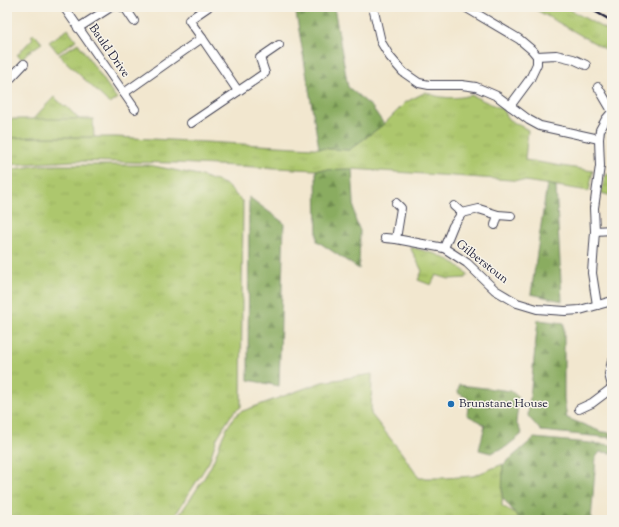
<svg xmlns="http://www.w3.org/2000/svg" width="619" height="527" font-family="'Sorts Mill Goudy',serif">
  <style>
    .grass { fill: url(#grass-tufts); stroke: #687454 }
    .forest { fill: url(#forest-firs); stroke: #56674e }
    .garden { fill: #adc76d; stroke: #687454 }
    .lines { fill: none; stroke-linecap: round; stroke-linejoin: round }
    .street-casing { stroke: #414051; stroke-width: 10 }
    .street { stroke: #fff; stroke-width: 8 }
    .rail { stroke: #22223b; stroke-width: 2.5 }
    .poi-dot { fill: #1f6fb2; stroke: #f7f3e8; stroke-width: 1.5 }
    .labels { text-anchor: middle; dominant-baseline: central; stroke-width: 3; stroke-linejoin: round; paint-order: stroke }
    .street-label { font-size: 12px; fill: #22223b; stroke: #f7f3e8 }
    .poi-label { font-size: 12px; fill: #22223b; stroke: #f7f3e8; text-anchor: start }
  </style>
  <defs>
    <pattern id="grass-tufts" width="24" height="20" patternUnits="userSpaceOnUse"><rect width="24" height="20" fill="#adc76d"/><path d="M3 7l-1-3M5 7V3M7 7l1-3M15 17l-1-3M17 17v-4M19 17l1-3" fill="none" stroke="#95ab5f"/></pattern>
    <pattern id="forest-firs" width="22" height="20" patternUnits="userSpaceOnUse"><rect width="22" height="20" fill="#8aac60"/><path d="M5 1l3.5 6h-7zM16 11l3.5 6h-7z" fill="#708c50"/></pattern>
  </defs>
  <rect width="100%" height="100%" fill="#f7f3e8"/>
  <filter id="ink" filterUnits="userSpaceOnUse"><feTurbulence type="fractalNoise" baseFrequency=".025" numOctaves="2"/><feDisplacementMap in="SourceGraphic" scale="8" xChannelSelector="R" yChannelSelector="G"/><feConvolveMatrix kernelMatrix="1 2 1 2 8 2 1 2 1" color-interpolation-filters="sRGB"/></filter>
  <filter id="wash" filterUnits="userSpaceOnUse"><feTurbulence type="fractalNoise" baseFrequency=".012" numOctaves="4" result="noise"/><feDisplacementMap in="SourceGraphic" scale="16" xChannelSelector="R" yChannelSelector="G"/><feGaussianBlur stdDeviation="0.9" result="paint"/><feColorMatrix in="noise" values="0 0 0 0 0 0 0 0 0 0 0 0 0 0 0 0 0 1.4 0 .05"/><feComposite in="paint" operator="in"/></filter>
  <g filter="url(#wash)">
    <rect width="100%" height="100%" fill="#f2e7cf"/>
    <g class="grass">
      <polygon points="531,7 565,7 612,33 612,53"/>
      <polygon points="68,29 76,40 58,53 49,42"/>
      <polygon points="34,34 42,43 27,53 22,59 17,55 33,38 31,36"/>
      <polygon points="78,43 117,99 110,104 59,55"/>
      <path d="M426,92c12,7 32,7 45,3l31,14 6,10 20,11 -3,30 68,11 -4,20 -64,-10 -173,-12 -36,1 -141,-7 -103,-2 -65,4v-27l28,-1h81l233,13 35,-26 22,-22z"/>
      <polygon points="54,97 65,107 66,106 79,119 32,120"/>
      <polygon points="41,165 149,165 198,175 225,184 243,202 241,407 234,412 230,417 217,438 209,462 172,520 7,520 7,170"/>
      <polygon points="606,174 612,176 612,196 601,193"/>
      <polygon points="410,247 436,254 453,262 468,274 466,278 449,279 436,275 431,285 418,280 422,271"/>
      <path d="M372,374l-1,40 30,38 18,26h26l28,-2 30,-12 -1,42 26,14h-352c11,-17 24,-34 34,-52 10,-19 12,-41 30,-56l82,-30z"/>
    </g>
    <g class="forest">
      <polygon points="295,7 334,7 348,87 372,107 384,124 349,150 319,148"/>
      <polygon points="352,169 355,219 360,231 359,269 317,241 316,170"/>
      <polygon points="547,184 556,186 562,301 531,294"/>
      <polygon points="249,197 284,223 279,386 248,380"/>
      <polygon points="538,320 564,323 564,399 567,418 602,432 612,433 612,438 541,431 528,416"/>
      <polygon points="459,385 511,391 519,398 516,422 522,434 506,447 491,453 479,450 485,425 467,415 469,399 458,393"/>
      <polygon points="534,438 612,445 612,453 600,452 596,457 591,520 528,520 519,518 502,497 503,465"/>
    </g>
    <polygon class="garden" points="7,119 93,119 94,137 35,137 7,138"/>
  </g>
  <g filter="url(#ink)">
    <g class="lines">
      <g class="street-casing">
        <g id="street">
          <polyline points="64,7 135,109"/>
          <polyline points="122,7 126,9 134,21"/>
          <polyline points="373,7 381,42 390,57 403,72 419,83 429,85 462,85 476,87 497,96 529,120 540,126 599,139"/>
          <polyline points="465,7 519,39 532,50 537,56 537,64 530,79 510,106"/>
          <polyline points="78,28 111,7"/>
          <polyline points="202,38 238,91"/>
          <polyline points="537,56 556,55 573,59 586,65"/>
          <polyline points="7,82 24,64"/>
          <polyline points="598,87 612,111"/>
          <polyline points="124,93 202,38 189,20 208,7"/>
          <polyline points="191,123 265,73 260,58 279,45"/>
          <polyline points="396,203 401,208 396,239"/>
          <polyline points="454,206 462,213"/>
          <polyline points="495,225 498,215"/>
          <polyline points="595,231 612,230"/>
          <polyline points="385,238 396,239 444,248 467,263 495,290 517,303 537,309 565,311 580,310 612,301"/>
          <polyline points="444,248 453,226 462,213 479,209 498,215 511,216"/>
          <polyline points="597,305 592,273 595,231 594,208 600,166 599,139 600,130 606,119 612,112"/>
          <polyline points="612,361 609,374 612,386"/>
          <polyline points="579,409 592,403 612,388"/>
        </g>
      </g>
      <use href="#street" class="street"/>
      <polyline class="rail" points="587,7 612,21"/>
    </g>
  </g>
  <circle class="poi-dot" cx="451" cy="404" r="4"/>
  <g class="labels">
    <g class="street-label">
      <text transform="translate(109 51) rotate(55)">Bauld Drive</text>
      <text transform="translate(482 262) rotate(38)">Gilberstoun</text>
    </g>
    <g class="poi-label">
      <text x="459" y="404">Brunstane House</text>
    </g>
  </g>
  <rect width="619" height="527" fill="none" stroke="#f7f3e8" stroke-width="24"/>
</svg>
